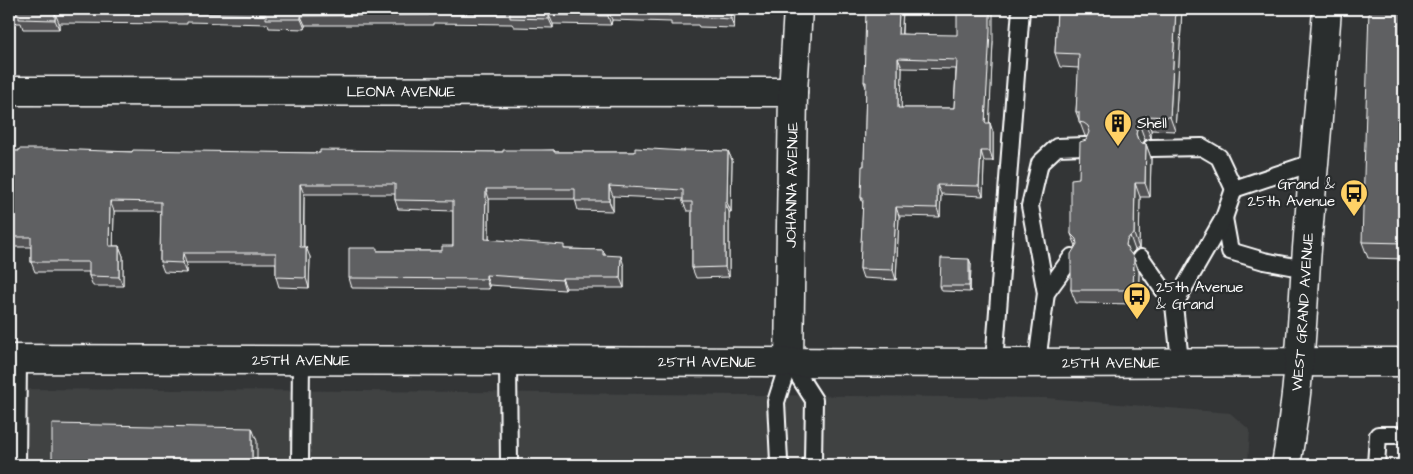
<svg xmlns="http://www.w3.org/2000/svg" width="1413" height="474" font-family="'Architects Daughter',sans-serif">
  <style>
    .built { fill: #404243 }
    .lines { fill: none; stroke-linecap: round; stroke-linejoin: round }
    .lane-casing { stroke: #fff; stroke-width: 20 }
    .street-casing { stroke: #fff; stroke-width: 31 }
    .secondary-casing { stroke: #fff; stroke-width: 31 }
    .lane { stroke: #2a2d2e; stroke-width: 16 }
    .street { stroke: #2a2d2e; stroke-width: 28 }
    .secondary { stroke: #2a2d2e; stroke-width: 28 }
    .wall { fill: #525354; stroke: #fff; fill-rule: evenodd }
    .shaded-wall { fill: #424445; stroke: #fff }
    .building { fill: #5f6162; stroke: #fff; fill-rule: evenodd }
    .labels { text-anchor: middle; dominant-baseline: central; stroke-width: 4.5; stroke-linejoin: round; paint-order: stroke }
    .street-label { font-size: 15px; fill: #fff; stroke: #2a2d2e }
    .poi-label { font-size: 15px; fill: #fff; stroke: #2a2d2e; text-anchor: start }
  </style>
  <rect width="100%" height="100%" fill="#333536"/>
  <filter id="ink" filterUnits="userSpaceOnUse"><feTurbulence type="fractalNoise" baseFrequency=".02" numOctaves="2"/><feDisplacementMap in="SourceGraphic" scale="10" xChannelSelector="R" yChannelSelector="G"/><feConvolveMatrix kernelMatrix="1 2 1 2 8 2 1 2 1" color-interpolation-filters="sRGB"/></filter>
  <g filter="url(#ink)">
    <polygon class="built" points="9,389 363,391 1046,398 1230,413 1250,430 1248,462 1248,465 9,465"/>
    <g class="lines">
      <g class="lane-casing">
        <g id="lane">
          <polyline points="1151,148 1202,147 1219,157 1234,189"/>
          <polyline points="1224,218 1230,251 1264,261 1306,269"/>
          <polyline points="1141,258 1174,305 1180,361"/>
          <polyline points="1046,293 1030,206 1040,163 1057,147 1085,146"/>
          <polyline points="1174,305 1224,218 1234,189 1315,162"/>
          <polyline points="508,361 509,465"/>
          <polyline points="789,361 814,400 813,460 810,465"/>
          <polyline points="1037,362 1046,293 1072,257"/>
          <polyline points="994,363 1021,9"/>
          <polyline points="17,465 18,359"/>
          <polyline points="300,465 301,360"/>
          <polyline points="781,465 779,461 776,402 789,361"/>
          <polyline points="1376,465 1378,435 1404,435"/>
        </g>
      </g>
      <g class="street-casing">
        <g id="street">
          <path id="s1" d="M9,91l784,1"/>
          <path id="s2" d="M789,361l4,-269 5,-83"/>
        </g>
      </g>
      <g class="secondary-casing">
        <g id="secondary">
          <path id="s3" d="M9,359l985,4 410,-1"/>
          <path id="s4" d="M1286,465c12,-67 16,-135 20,-203 6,-85 15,-169 21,-253"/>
        </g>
      </g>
      <use href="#lane" class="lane"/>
      <use href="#street" class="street"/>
      <use href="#secondary" class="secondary"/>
    </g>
    <g class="wall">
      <polygon points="9,9 735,9 734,28 699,27 698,25 671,25 671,22 612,20 611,25 553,24 553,28 514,27 512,24 433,23 433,25 305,25 305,29 269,28 268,24 187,22 187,24 59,23 59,29 23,29 21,23 9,23"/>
      <path d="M903,9l-1,25 91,7 -4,82 4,9v29h-9l-1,35 -42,-2 -1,23 -41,-1 -3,64 -33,-2 -3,-9 3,-65 -2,-6 3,-32 2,-79 -2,-5zM902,68l54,1 -2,39h-53z"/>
      <polygon points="1057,9 1182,9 1175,131 1151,130 1151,138 1145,140 1142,143 1146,144 1151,158 1150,197 1140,197 1139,248 1135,250 1132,253 1132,256 1134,258 1139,272 1138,304 1076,303 1071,290 1076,246 1071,234 1079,178 1086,140 1089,137 1085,136 1076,112 1079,68 1060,67 1055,53"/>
      <polygon points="1404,9 1404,259 1368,258 1362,242"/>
      <polygon points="554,150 555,152 635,152 728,151 732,160 731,212 729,212 729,277 696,278 692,268 692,211 687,211 683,202 683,199 613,196 613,211 578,210 575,199 489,199 489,239 566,249 603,250 605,255 624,266 624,288 566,288 565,290 489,285 489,289 352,288 349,278 378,251 442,251 453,246 453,211 398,209 395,200 395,194 304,194 304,247 310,257 309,288 279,287 276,277 276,263 186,263 186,273 164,272 160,262 161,211 114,211 113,246 119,246 123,256 123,286 93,286 89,276 89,272 35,272 31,262 31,247 9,247 9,151 320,153 503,152"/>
      <polygon points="969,259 971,264 970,292 942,291 940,286"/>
    </g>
    <g class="shaded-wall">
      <polygon points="731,9 735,9 734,28 731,19"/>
      <polygon points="899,9 903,9 901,43 898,34"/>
      <polygon points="990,9 993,9 993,41 989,132 985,123"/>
      <polygon points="1176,9 1182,9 1175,131 1170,117"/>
      <polygon points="608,10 612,20 611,25 608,16"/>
      <polygon points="55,13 59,23 59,29 55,20"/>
      <polygon points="549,15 553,24 553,28 549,19"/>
      <polygon points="301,16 305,25 305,29 301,19"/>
      <polygon points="898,58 902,68 901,117 898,108"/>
      <polygon points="1146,116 1151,130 1151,138 1146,124"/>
      <polygon points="990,123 993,132 993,161 990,151"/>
      <polygon points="1140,126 1145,140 1142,144 1143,154 1136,134 1137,130"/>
      <polygon points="1146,144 1151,158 1150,197 1145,183"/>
      <polygon points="728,151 732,160 731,212 727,202"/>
      <polygon points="981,151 984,161 983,196 979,186"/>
      <polygon points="1135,183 1140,197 1139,248 1134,234"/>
      <polygon points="300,184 304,194 303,257 300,247"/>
      <polygon points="937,185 941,194 940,217 937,208"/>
      <polygon points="609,186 613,196 613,211 609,201"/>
      <polygon points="486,189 489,199 489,249 485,239"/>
      <polygon points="110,201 114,211 113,256 109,246"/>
      <polygon points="725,202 729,212 729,277 725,267"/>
      <polygon points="896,207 899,216 896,280 893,270"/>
      <polygon points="1130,236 1135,250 1132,253 1131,258 1126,245 1127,240"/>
      <polygon points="119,246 123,256 123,286 119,277"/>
      <polygon points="306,247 310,257 309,288 306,278"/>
      <polygon points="183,253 186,263 186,273 182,263"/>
      <polygon points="621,256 624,266 624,288 620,278"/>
      <polygon points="1134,258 1139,272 1138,304 1133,290"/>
      <polygon points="969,259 971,264 970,292 969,286"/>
      <polygon points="486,275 489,285 489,289 486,279"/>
      <polygon points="562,278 566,288 565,290 562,280"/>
      <polygon points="252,428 257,441 257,465 252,465"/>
    </g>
    <g class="building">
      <polygon points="9,9 731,9 731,19 695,17 695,15 668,15 668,13 608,10 608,16 549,15 549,19 510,18 510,14 429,14 429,15 301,16 301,19 266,19 266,15 183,13 183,15 55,13 55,20 19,19 19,14 9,14"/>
      <path d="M866,9h33l-1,25 59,1v-26h33v23l-5,91h5v28h-9l-2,35 -42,-1v23l-41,-1 -3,63 -33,-1 3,-71h-2l1,-32h2l2,-84h-2zM898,58l59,2 -3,48h-56z"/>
      <polygon points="1057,9 1176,9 1170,117 1146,116 1146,124 1140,126 1137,130 1136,134 1138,140 1142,143 1146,144 1145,183 1135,183 1134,234 1130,236 1127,240 1126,245 1128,250 1134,258 1133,290 1071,290 1071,254 1077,244 1076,239 1071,234 1071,179 1079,178 1080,142 1086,140 1088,137 1090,132 1088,126 1084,123 1079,122 1079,112 1076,112 1079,54 1055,53"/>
      <polygon points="1369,9 1404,9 1404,243 1362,242"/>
      <polygon points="635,148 684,151 684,150 728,151 727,202 725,202 725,267 692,268 692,202 683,202 683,190 609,186 609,201 575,201 575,189 486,189 485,239 564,245 564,249 603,250 603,255 621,256 620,278 562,278 562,280 486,275 486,279 349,278 349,248 377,248 377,251 442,251 442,246 453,246 453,201 395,200 395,184 300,184 300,247 306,247 306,278 276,277 276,253 183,253 182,263 160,262 161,202 110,201 109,246 119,246 119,277 89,276 89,262 31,262 31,237 9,237 9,151 19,151 19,149 53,149 132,152 133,150 320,153 320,150 503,152 503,150 554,150 554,152 635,152"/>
      <polygon points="941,258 969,259 969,286 940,286"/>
      <polygon points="52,424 252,428 252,465 52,465"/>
    </g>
  </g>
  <defs>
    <g id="building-pin" transform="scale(1.4375)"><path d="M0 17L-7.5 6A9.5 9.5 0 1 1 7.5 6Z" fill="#ffd166" stroke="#2a2d2e"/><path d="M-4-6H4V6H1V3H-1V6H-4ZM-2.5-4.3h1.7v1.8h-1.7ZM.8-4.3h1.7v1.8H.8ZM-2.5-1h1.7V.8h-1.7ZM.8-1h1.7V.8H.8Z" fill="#111"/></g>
    <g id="bus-pin" transform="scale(1.4375)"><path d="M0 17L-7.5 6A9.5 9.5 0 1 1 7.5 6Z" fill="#ffd166" stroke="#2a2d2e"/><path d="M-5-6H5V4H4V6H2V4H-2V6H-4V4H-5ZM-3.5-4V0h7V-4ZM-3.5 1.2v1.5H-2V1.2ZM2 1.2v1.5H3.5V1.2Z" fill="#111"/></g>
  </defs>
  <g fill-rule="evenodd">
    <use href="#building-pin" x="1118" y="123"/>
    <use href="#bus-pin" x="1354" y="193"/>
    <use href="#bus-pin" x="1137" y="296"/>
  </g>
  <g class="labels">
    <g class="street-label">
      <text stroke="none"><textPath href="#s1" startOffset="392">LEONA AVENUE</textPath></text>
      <text stroke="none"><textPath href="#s2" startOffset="176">JOHANNA AVENUE</textPath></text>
      <text stroke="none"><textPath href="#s4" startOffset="154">WEST GRAND AVENUE</textPath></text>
      <text stroke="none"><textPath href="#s3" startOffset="292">25TH AVENUE</textPath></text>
      <text stroke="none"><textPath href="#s3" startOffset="698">25TH AVENUE</textPath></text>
      <text stroke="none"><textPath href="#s3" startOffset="1102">25TH AVENUE</textPath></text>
    </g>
    <g class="poi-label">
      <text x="1137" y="123">Shell</text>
      <text x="1335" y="184" text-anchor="end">Grand &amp;<tspan x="1335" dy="17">25th Avenue</tspan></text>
      <text x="1156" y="287">25th Avenue<tspan x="1156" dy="17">&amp; Grand</tspan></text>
    </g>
  </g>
  <rect width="1413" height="474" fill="none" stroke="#2a2d2e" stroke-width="30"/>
  <rect x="15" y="15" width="1383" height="444" fill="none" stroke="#fff" stroke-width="2" filter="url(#ink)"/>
</svg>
